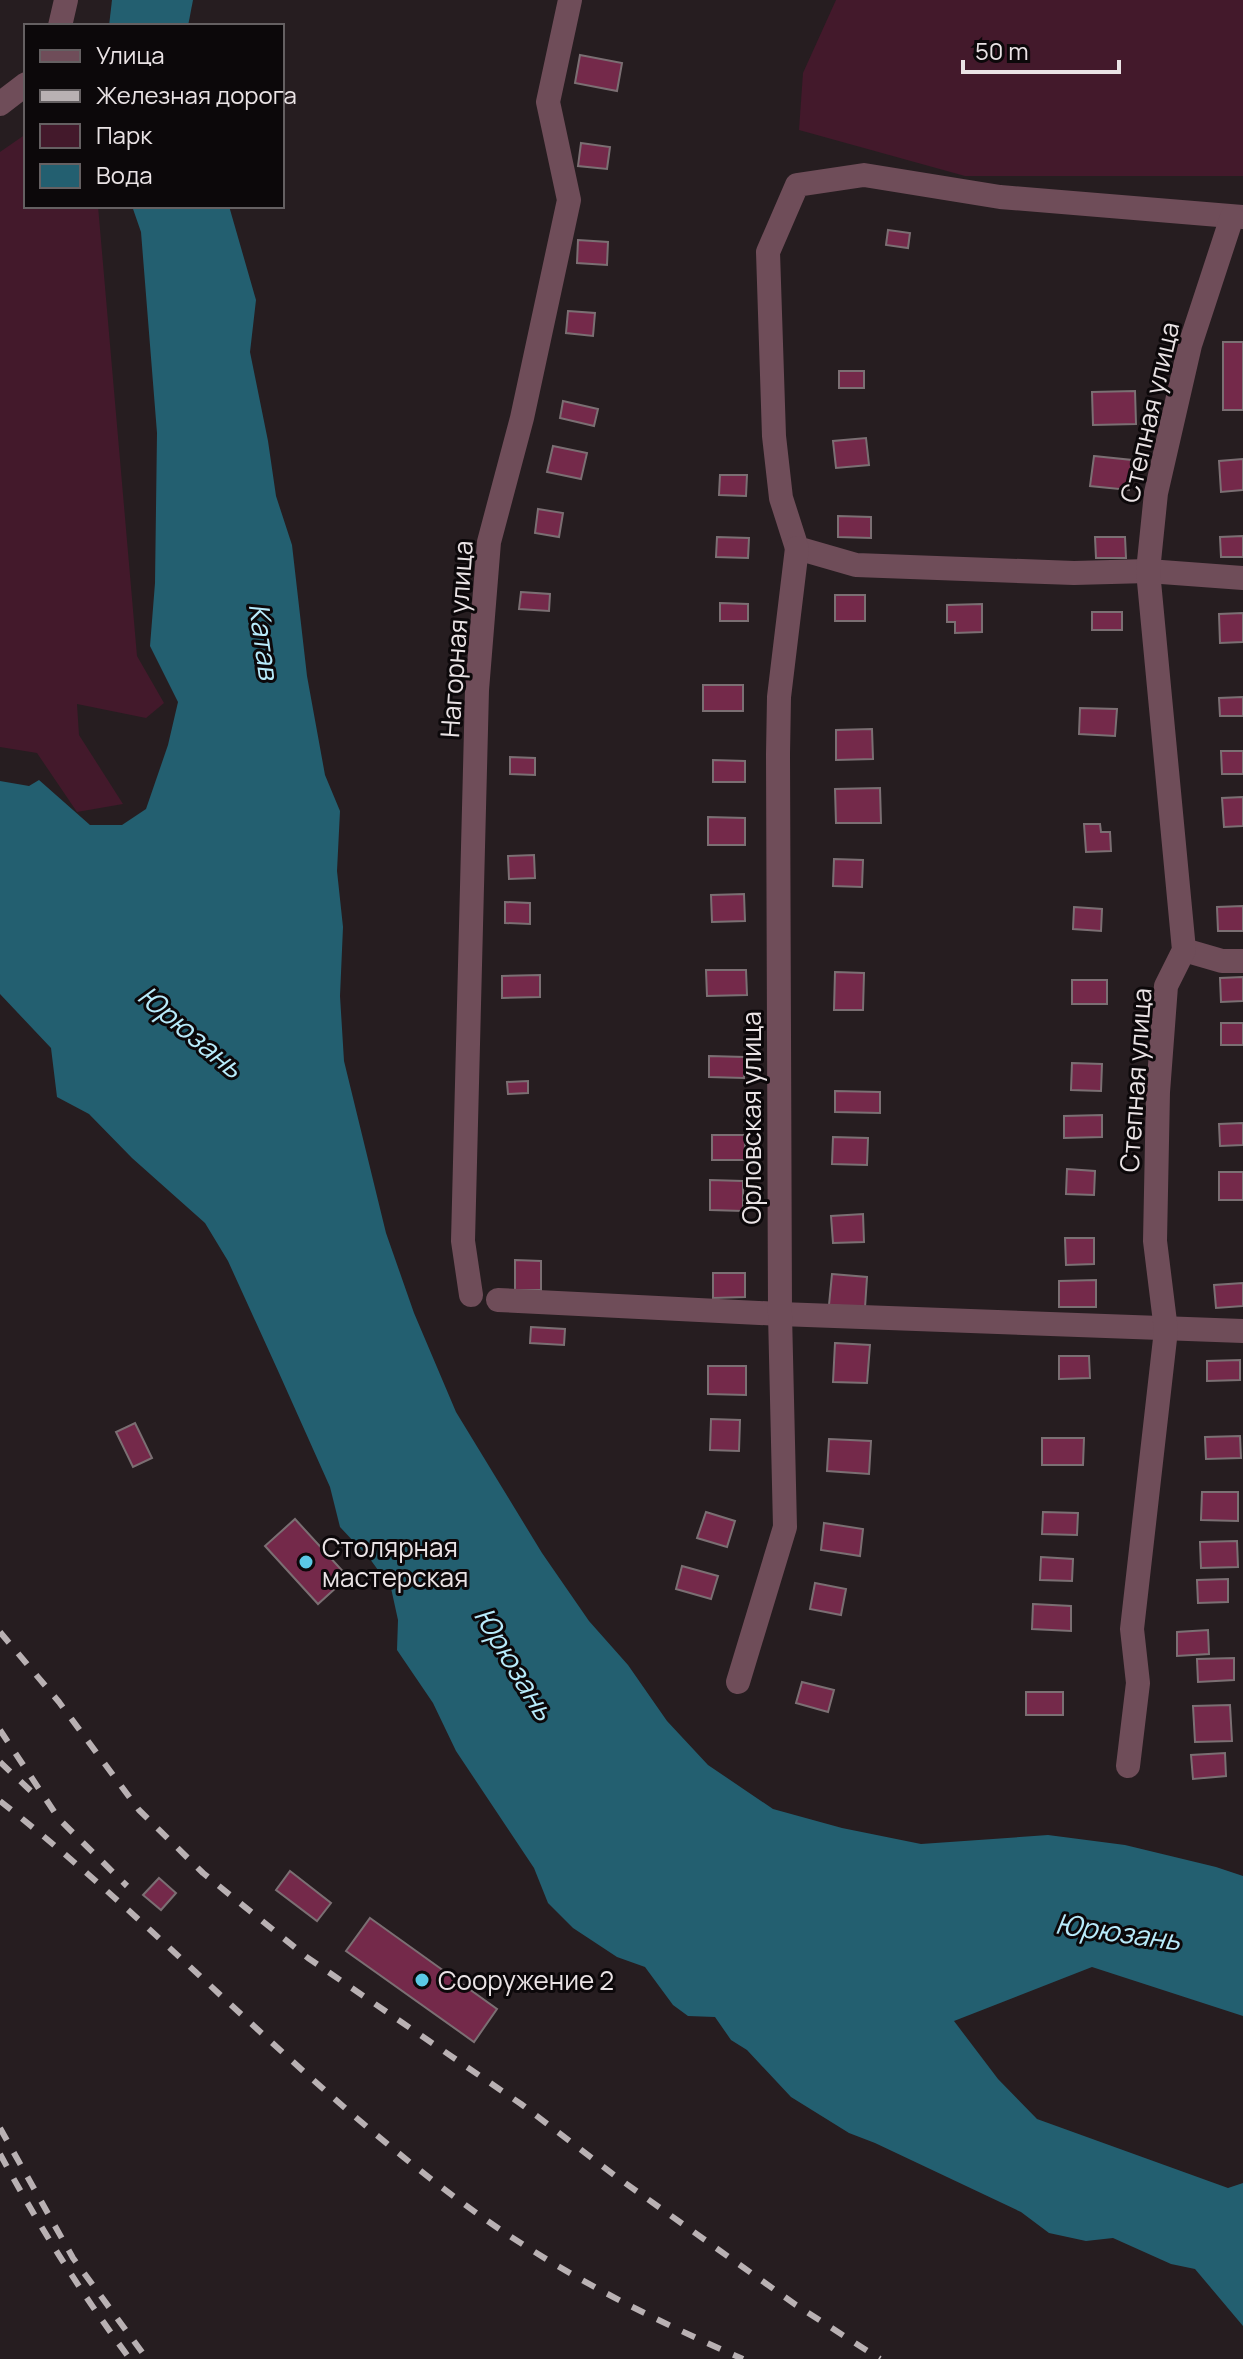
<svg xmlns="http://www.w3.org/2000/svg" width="1243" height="2359" font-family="Manrope,sans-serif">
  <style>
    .green { fill: #43192b }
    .water { fill: #235f70 }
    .building { fill: #74294a; stroke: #7b6f73; stroke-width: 2 }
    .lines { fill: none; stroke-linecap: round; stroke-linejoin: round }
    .minor { stroke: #6f4d59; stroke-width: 24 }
    .rail { stroke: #b9b1b3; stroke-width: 6; stroke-dasharray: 14 14; stroke-linecap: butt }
    .poi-dot { fill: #5bc8e6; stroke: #0c080a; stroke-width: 3 }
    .labels { text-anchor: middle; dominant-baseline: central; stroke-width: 6; stroke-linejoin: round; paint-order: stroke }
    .street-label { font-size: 26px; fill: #eae3e5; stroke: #0c080a }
    .poi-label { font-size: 26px; fill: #eae3e5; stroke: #0c080a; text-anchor: start }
    .water-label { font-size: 28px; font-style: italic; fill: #b8ebfb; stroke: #0c080a }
  </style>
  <rect width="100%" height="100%" fill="#261d20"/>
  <g class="green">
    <polygon points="836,0 1243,0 1243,176 965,176 799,130 803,73"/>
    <polygon points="26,134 26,206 98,206 137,656 164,703 146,718 77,704 79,735 123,804 77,812 37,753 0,747 0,152"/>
  </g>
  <g class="water">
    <polygon points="112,0 193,0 188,26 109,26"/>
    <polygon points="132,206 229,206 256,300 250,352 268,441 276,496 292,545 307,676 325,775 340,811 337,871 343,927 340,996 344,1061 386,1233 414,1313 456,1412 495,1476 542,1553 589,1621 628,1665 667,1721 708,1765 773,1809 842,1828 921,1844 1048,1835 1125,1845 1216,1867 1243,1876 1243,2016 1092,1967 954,2021 998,2079 1037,2119 1228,2188 1243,2183 1243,2326 1195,2269 1171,2264 1113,2238 1086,2241 1049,2233 1021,2212 875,2143 849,2133 791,2097 747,2050 731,2040 715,2017 688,2016 673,2005 645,1967 617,1957 573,1928 548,1903 534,1868 456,1751 433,1703 397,1650 398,1620 391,1588 370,1559 340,1527 330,1487 279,1373 228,1261 205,1223 132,1158 89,1114 57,1097 51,1048 0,994 0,781 29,786 39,780 90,825 122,825 146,809 168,745 178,702 150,646 155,583 157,433 141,232"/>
  </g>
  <g class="building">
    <polygon points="580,55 622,63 617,91 575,83"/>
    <polygon points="581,143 610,147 607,169 578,166"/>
    <polygon points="888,230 910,233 908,248 886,245"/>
    <polygon points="578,240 608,242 607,265 577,263"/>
    <polygon points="568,311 595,313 593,336 566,333"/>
    <rect x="1223" y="342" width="20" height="68"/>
    <rect x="839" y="371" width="25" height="17"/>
    <polygon points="1135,391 1136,424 1093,425 1092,392"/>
    <polygon points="563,401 598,409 594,426 560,418"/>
    <polygon points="866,438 869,465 836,468 833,441"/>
    <polygon points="553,446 587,453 581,479 547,472"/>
    <polygon points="1094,456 1132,460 1129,490 1090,486"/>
    <polygon points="1243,459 1243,490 1221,492 1219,461"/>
    <polygon points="720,475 747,475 746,496 719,495"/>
    <polygon points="538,509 563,513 559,537 535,533"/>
    <polygon points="838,516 871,517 871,538 838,537"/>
    <polygon points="1243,536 1243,557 1221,557 1220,537"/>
    <polygon points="717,537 749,538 748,558 716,557"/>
    <polygon points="1095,537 1125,537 1126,558 1096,558"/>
    <polygon points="521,592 550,594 549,611 519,609"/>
    <rect x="835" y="595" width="30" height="26"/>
    <polygon points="720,603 748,604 748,621 720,621"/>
    <polygon points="982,604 982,632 955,633 955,622 947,622 947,605"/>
    <rect x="1092" y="612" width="30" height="18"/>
    <polygon points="1243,613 1243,642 1220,643 1219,614"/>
    <rect x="703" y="685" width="40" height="26"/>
    <polygon points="1243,697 1243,716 1220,716 1219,698"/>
    <polygon points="1080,708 1117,709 1115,736 1079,734"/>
    <polygon points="872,729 873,759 836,760 836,730"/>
    <polygon points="1221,751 1243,751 1243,774 1222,774"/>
    <polygon points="510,757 535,758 535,775 510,774"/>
    <polygon points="713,760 745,761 745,782 713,782"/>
    <polygon points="880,788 881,823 836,823 835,789"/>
    <polygon points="1243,797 1243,826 1224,827 1222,798"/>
    <polygon points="708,817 745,818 745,845 708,845"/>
    <polygon points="1084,824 1100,824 1101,832 1110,832 1111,851 1086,852"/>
    <polygon points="534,855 535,878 509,879 508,856"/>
    <polygon points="834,859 863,860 862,887 833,886"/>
    <polygon points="744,894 745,921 712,922 711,895"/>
    <polygon points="505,902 530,903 530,924 505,923"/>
    <polygon points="1243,906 1243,931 1218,931 1217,907"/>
    <polygon points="1074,907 1102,909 1101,931 1073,929"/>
    <polygon points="706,970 746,970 747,995 707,996"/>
    <polygon points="835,972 864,973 863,1010 834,1010"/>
    <polygon points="540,975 540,997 502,998 502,976"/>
    <polygon points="1243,977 1243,1001 1221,1002 1220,978"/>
    <rect x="1072" y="980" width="35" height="24"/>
    <rect x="1221" y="1023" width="22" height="22"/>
    <polygon points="709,1056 745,1057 744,1078 709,1077"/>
    <polygon points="1072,1063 1102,1064 1101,1091 1071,1090"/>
    <polygon points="528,1081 528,1093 508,1094 507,1082"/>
    <polygon points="835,1091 880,1092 880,1113 835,1112"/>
    <polygon points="1102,1115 1102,1137 1064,1138 1064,1116"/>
    <polygon points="1243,1123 1243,1145 1220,1146 1219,1124"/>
    <rect x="712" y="1135" width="33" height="25"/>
    <polygon points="833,1137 868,1138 867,1165 832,1164"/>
    <polygon points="1067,1169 1095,1171 1094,1195 1066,1194"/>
    <rect x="1219" y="1172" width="24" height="28"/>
    <polygon points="710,1180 743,1181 743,1211 710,1210"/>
    <polygon points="863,1214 864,1242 833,1243 831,1216"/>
    <polygon points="1065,1238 1094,1238 1094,1264 1066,1265"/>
    <polygon points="515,1260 541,1261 541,1290 515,1290"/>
    <polygon points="713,1273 745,1273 745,1297 713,1298"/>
    <polygon points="832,1274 867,1277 865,1308 829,1305"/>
    <polygon points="1096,1280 1096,1307 1059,1307 1059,1281"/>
    <polygon points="1243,1283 1243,1306 1216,1308 1214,1285"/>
    <polygon points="531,1327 565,1329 564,1345 530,1343"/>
    <polygon points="835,1343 870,1345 867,1383 833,1382"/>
    <polygon points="1059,1356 1089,1356 1090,1378 1059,1379"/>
    <polygon points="1240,1360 1240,1380 1207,1381 1207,1361"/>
    <polygon points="708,1366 746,1366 746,1395 708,1394"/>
    <polygon points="711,1419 740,1420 739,1451 710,1450"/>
    <polygon points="135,1423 152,1458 133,1467 116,1432"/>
    <polygon points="1240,1436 1241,1458 1206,1459 1205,1437"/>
    <polygon points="1042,1438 1084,1438 1083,1465 1042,1465"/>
    <polygon points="829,1439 871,1441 869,1474 827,1471"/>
    <polygon points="1202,1492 1238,1492 1238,1521 1201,1520"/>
    <polygon points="706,1512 735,1521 727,1547 697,1538"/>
    <polygon points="1043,1512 1078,1513 1077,1535 1042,1534"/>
    <polygon points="295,1519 348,1577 318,1604 265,1546"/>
    <polygon points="824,1523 863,1529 860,1556 821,1550"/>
    <polygon points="1237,1541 1238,1567 1201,1568 1200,1542"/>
    <polygon points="1041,1557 1073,1559 1072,1581 1040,1580"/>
    <polygon points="682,1566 718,1576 711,1599 676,1589"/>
    <polygon points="1228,1579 1228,1602 1198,1603 1197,1580"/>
    <polygon points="815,1583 846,1589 841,1615 810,1609"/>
    <polygon points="1033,1604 1071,1606 1071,1631 1032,1629"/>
    <polygon points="1208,1630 1209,1654 1177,1656 1177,1632"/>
    <polygon points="1234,1658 1234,1680 1198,1682 1197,1659"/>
    <polygon points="802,1682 834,1690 828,1712 796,1703"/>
    <rect x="1026" y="1692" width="37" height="23"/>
    <polygon points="1230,1705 1232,1741 1195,1742 1193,1706"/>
    <polygon points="1225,1753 1226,1776 1193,1779 1191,1755"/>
    <polygon points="290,1871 331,1903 317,1921 276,1890"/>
    <polygon points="159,1878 176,1893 161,1910 143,1895"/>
    <polygon points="370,1918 497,2009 474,2042 346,1951"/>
  </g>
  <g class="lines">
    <g class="minor">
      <polyline points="60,26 66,0"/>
      <polyline points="0,104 26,84"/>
      <polyline points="1243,217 1000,197 864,175 797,185 768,252 774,436 781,498 797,548 856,565 1074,573 1148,571 1243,578"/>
      <polyline points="1184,950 1222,961 1243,961"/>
      <polyline points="471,1295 463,1241 477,690 489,542 522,418 569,200 548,102 570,0"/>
      <polyline points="498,1300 780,1314 1243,1331"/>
      <polyline points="738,1682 785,1527 780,1314 778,754 779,697 797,548"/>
      <polyline points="1128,1766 1138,1683 1132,1629 1166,1330 1155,1241 1158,1092 1166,986 1184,950 1148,571 1156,493 1190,345 1232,217"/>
    </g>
    <g class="rail">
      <polyline points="0,1632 59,1702 139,1810 203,1873 308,1958 521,2104 614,2175 796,2305 880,2359"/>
      <polyline points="0,1730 59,1819 127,1886"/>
      <polyline points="0,1762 34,1794"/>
      <path d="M0,1801c167,131 309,293 482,416 82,58 170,102 261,142"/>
      <polyline points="0,2128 73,2258 147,2359"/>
      <path d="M0,2154c39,72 81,139 130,205"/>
    </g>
  </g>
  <g class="poi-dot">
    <circle cx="306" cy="1562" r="8"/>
    <circle cx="422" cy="1980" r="8"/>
  </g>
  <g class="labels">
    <g class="street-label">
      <text transform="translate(1149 412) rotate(-77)">Степная улица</text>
      <text transform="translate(456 639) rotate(-86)">Нагорная улица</text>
      <text transform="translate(1135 1080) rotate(-86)">Степная улица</text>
      <text transform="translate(751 1118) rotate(-90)">Орловская улица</text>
    </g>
    <g class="poi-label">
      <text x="322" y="1547">Столярная<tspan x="322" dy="30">мастерская</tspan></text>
      <text x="438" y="1980">Сооружение 2</text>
    </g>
    <g class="water-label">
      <text transform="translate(265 641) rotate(82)">Катав</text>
      <text transform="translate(191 1031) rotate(40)">Юрюзань</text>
      <text transform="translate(515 1663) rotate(59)">Юрюзань</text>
      <text transform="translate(1118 1931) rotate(8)">Юрюзань</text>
    </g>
  </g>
  <rect x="24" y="24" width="260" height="184" fill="#0c080a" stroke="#656062" stroke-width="2"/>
  <rect x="40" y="50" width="40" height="12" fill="#6f4d59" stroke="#656062" stroke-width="2"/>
  <text x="96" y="64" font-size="24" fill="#eae3e5">Улица</text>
  <rect x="40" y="90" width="40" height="12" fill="#b9b1b3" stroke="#656062" stroke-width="2"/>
  <text x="96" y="104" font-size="24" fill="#eae3e5">Железная дорога</text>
  <rect x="40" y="124" width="40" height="24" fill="#43192b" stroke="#656062" stroke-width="2"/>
  <text x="96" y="144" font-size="24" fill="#eae3e5">Парк</text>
  <rect x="40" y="164" width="40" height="24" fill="#235f70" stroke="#656062" stroke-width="2"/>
  <text x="96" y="184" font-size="24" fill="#eae3e5">Вода</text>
  <path d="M963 60v12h156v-12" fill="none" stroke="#eae3e5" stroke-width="4"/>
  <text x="975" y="60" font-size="24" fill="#eae3e5" stroke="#0c080a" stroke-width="6" paint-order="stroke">50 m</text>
</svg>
